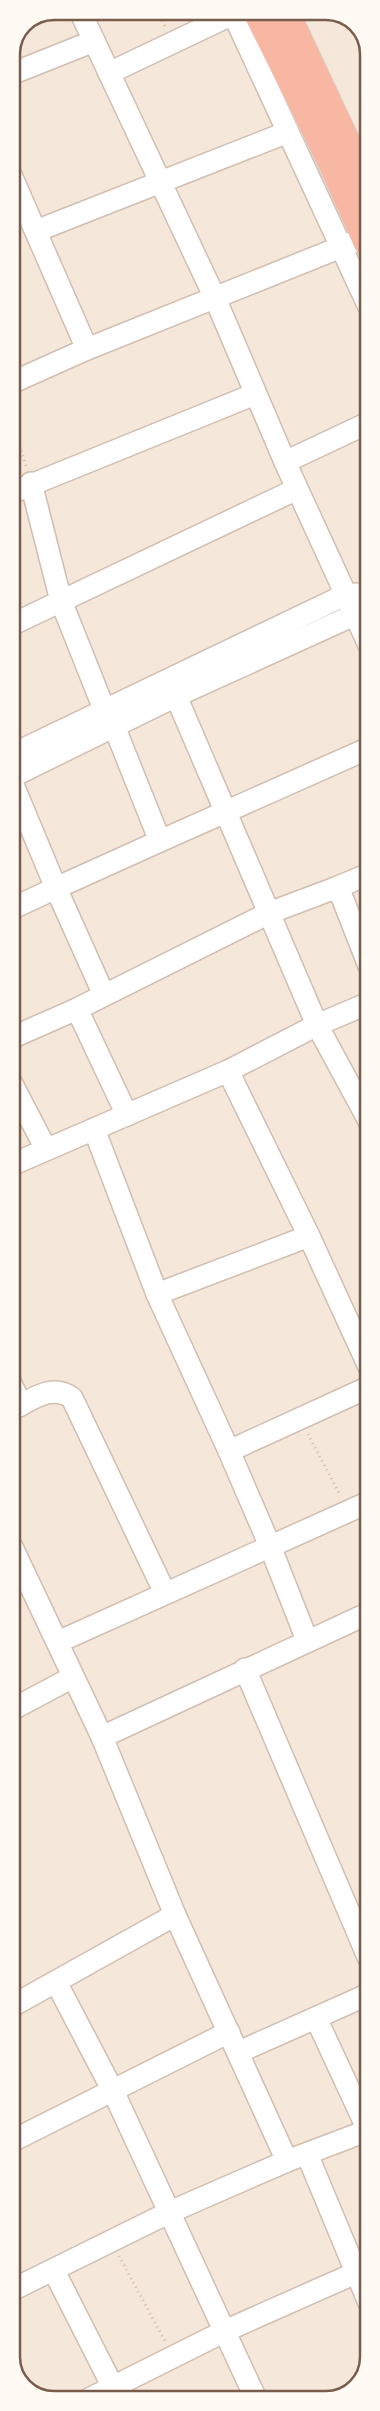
<svg xmlns="http://www.w3.org/2000/svg" width="380" height="2411" font-family="Rubik,sans-serif">
  <style>
    .residential { fill: #f5e8da }
    .lines { fill: none; stroke-linecap: round; stroke-linejoin: round }
    .minor-casing { stroke: #d1beb0; stroke-width: 24 }
    .highway-casing { stroke: #dad1cd; stroke-width: 30 }
    .path { stroke: #d9b8a5; stroke-width: 3; stroke-dasharray: 1 4; stroke-linecap: butt }
    .minor { stroke: #fff; stroke-width: 21 }
    .highway { stroke: #f7b7a3; stroke-width: 28 }
    .rim { fill: none; stroke: #7a5c4d; stroke-width: 2.5 }
  </style>
  <rect width="100%" height="100%" fill="#fdf6ec"/>
  <polygon class="residential" points="54,11 331,12 356,24 368,49 369,2357 358,2385 331,2399 49,2399 24,2387 12,2362 11,54 24,24"/>
  <g class="lines">
    <g class="minor-casing">
      <g id="minor">
        <polyline points="80,11 215,298 285,462 369,645"/>
        <polyline points="232,11 368,305"/>
        <polyline points="109,73 233,14"/>
        <polyline points="11,74 94,41"/>
        <polyline points="11,175 87,349"/>
        <polyline points="36,231 288,132"/>
        <polyline points="11,383 87,349 366,237"/>
        <polyline points="285,462 368,423"/>
        <polyline points="31,483 61,601 104,709"/>
        <polyline points="11,493 255,394"/>
        <polyline points="11,625 297,489"/>
        <polyline points="176,696 317,1025 369,1121"/>
        <polyline points="114,726 160,841 369,748"/>
        <polyline points="11,755 345,595 357,594"/>
        <polyline points="11,777 176,696 354,615 368,603"/>
        <polyline points="11,780 56,888 11,909"/>
        <polyline points="369,874 338,887 369,966"/>
        <polyline points="104,995 56,888 160,841"/>
        <polyline points="77,1009 127,1115"/>
        <polyline points="11,1038 77,1009 269,913 338,887"/>
        <polyline points="228,1071 309,1236 369,1367"/>
        <polyline points="11,1082 46,1149"/>
        <polyline points="94,1129 157,1294 229,1451"/>
        <polyline points="11,1165 228,1071 317,1025 369,1003"/>
        <polyline points="157,1294 309,1236"/>
        <polyline points="11,1384 21,1405"/>
        <path d="M11,1410c20,-10 41,-27 61,-12l93,195"/>
        <polyline points="11,1545 102,1737 175,1915 287,2161"/>
        <polyline points="307,1640 270,1546 229,1451 369,1387"/>
        <polyline points="58,1642 369,1502"/>
        <polyline points="245,1669 369,1959"/>
        <polyline points="11,1710 73,1677"/>
        <polyline points="102,1737 369,1613"/>
        <polyline points="56,1982 113,2091 256,2399"/>
        <polyline points="12,2006 175,1915"/>
        <polyline points="316,2018 368,2130"/>
        <polyline points="239,2052 369,1994"/>
        <polyline points="12,2141 229,2032"/>
        <polyline points="307,2154 369,2303"/>
        <polyline points="54,2271 119,2399"/>
        <polyline points="12,2290 170,2212 287,2161 369,2130"/>
        <polyline points="89,2399 225,2331 369,2267"/>
      </g>
    </g>
    <g class="highway-casing">
      <g id="highway">
        <polyline points="257,11 332,162 368,243"/>
        <polyline points="285,12 368,189"/>
      </g>
    </g>
    <g class="path">
      <polyline points="159,11 165,27"/>
      <polyline points="11,417 26,466"/>
      <polyline points="308,1434 340,1495"/>
      <polyline points="119,2256 165,2341"/>
    </g>
    <use href="#minor" class="minor"/>
    <use href="#highway" class="highway"/>
  </g>
  <path d="M0 0H380V2411H0ZM54 20H326A34 34 0 0 1 360 54V2357A34 34 0 0 1 326 2391H54A34 34 0 0 1 20 2357V54A34 34 0 0 1 54 20Z" fill="#fffaf3" fill-rule="evenodd"/>
  <path class="rim" d="M54 20H326A34 34 0 0 1 360 54V2357A34 34 0 0 1 326 2391H54A34 34 0 0 1 20 2357V54A34 34 0 0 1 54 20Z"/>
</svg>
